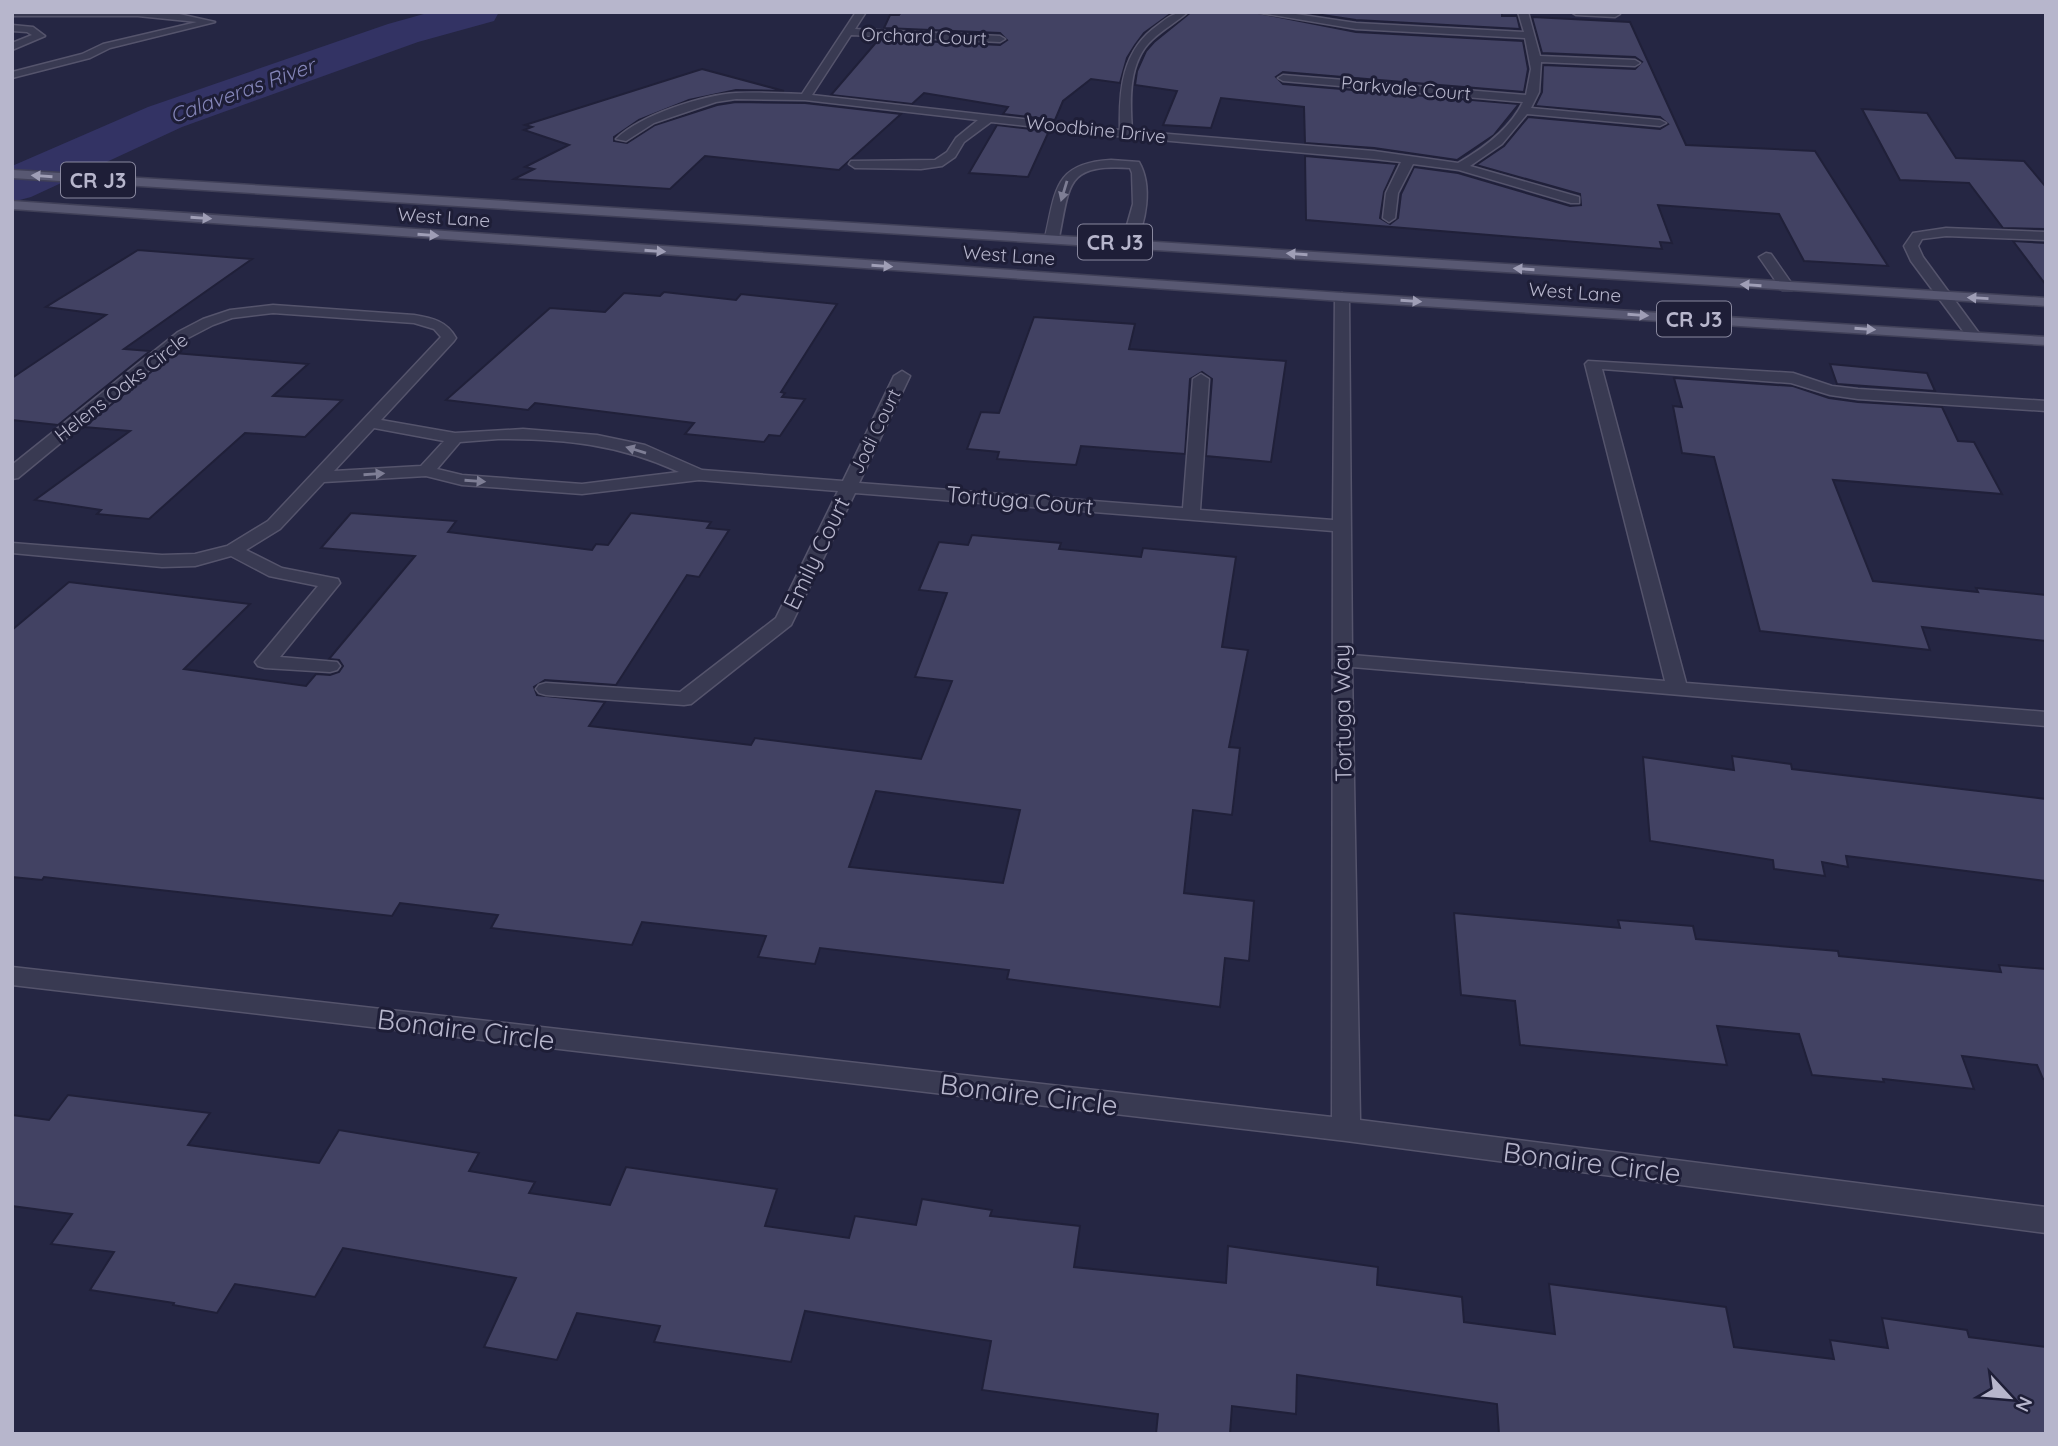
<svg xmlns="http://www.w3.org/2000/svg" width="2058" height="1446" font-family="Quicksand,sans-serif">
  <style>
    .lines { fill: none; stroke-linecap: round; stroke-linejoin: round }
    .river { fill: #333364; fill-rule: evenodd }
    .building { fill: #424263; stroke: #202039; stroke-width: 2; fill-rule: evenodd }
    .minor-casing { stroke: #55546c; stroke-width: 3 }
    .major-casing { stroke: #404058; stroke-width: 3 }
    .minor { fill: #393a52; fill-rule: evenodd }
    .major { fill: #585872; fill-rule: evenodd }
    .oneway { fill: #9f9eb6 }
    .oneway2 { fill: #7e7e95 }
    .labels { text-anchor: middle; dominant-baseline: central; stroke-width: 6; stroke-linejoin: round; paint-order: stroke }
    .far-street-label { font-size: 19px; fill: #b7b6cc; stroke: #1e1e37 }
    .far-water-label { font-size: 21px; font-style: italic; fill: #8485b8; stroke: #1e1e37 }
    .shield { fill: #1e1e37; stroke: #89889f; stroke-width: 2 }
    .shield-label { font-size: 21px; font-weight: bold; fill: #b7b6cc }
    .street-label { font-size: 23px; fill: #b7b6cc; stroke: #1e1e37 }
    .near-street-label { font-size: 28px; fill: #b7b6cc; stroke: #1e1e37 }
  </style>
  <rect width="100%" height="100%" fill="#252643"/>
  <g class="lines">
    <polygon class="river" points="431,12 499,12 494,21 418,42 182,127 31,197 12,202 12,166 148,107 388,24"/>
  </g>
  <g class="building">
    <polygon points="901,12 1173,12 1144,33 1135,45 1127,58 1120,83 1091,79 1063,101 1055,120 1003,114 1008,107 924,93 912,104 831,95 879,39 1000,45 1007,40 1000,33 884,28 890,15 899,15"/>
    <polygon points="1191,12 1253,12 1356,32 1523,41 1528,69 1524,92 1283,72 1276,77 1283,84 1519,104 1494,135 1457,160 1374,148 1305,143 1304,107 1221,98 1211,128 1163,125 1177,91 1135,85 1137,71 1146,51 1154,42"/>
    <polygon points="1302,12 1502,12 1502,16 1517,16 1520,29 1356,20"/>
    <polygon points="1532,17 1630,22 1686,145 1815,151 1888,266 1804,261 1779,214 1658,205 1672,243 1660,242 1662,249 1306,220 1305,156 1397,164 1384,192 1380,218 1390,224 1398,218 1401,194 1414,167 1458,173 1570,206 1581,205 1580,194 1476,165 1504,146 1528,117 1660,129 1668,124 1660,117 1535,106 1542,92 1543,65 1635,69 1642,62 1635,57 1542,53"/>
    <polygon points="702,69 784,91 736,90 689,100 639,120 614,137 614,141 627,143 655,125 717,105 736,102 805,103 901,114 839,170 705,156 670,189 514,179 534,169 525,167 569,145 524,130 532,127 525,125"/>
    <polygon points="1862,109 1927,113 1956,158 2024,161 2046,187 2046,229 2003,228 1969,183 1900,180"/>
    <polygon points="997,125 1049,131 1028,177 969,173"/>
    <polygon points="2013,241 2046,243 2046,285"/>
    <polygon points="138,250 252,259 124,349 150,351 58,425 12,420 12,378 106,315 46,307"/>
    <polygon points="664,292 736,300 741,294 837,304 781,392 785,393 782,397 805,399 780,436 769,435 764,442 685,434 694,423 535,403 528,410 446,400 550,308 605,312 624,293 660,296"/>
    <polygon points="1034,317 1135,324 1129,349 1286,361 1271,462 1206,456 1212,379 1202,372 1190,379 1185,454 1081,446 1076,465 997,459 999,452 967,449 981,412 999,413"/>
    <polygon points="174,353 308,364 273,396 342,400 305,437 245,433 149,519 97,514 101,510 35,500 130,431 84,427"/>
    <polygon points="1830,364 1927,373 1935,391 1837,384"/>
    <polygon points="1674,378 1793,386 1829,398 1858,402 1942,407 1958,441 1974,442 2002,494 1833,480 1873,581 1978,592 1976,588 2046,595 2046,641 1922,627 1930,650 1760,631 1714,457 1682,453 1673,406 1682,407"/>
    <path d="M351,513l105,8 -8,11 144,18 4,-6 12,1 23,-32 80,9 -4,6 22,2 -30,47 -12,-2 -71,110 -71,-5 -11,7 3,8 68,7 -16,24 162,19 4,-7 166,21 31,-78 -37,-4 32,-84 -28,-3 20,-48 29,3 4,-10 89,8 -2,6 82,8 2,-9 93,9 -14,90 26,3 -19,97 11,1 -8,67 -39,-5 -9,83 70,8 -5,60 -24,-3 -5,49 -213,-28 2,-9 -189,-22 -5,16 -57,-7 8,-21 -124,-14 -10,23 -141,-17 7,-13 -98,-12 -8,13 -348,-39 -2,3 -30,-3v-247l57,-48 181,22 -66,65 122,17 10,-12 14,1 9,-3 4,-6 -4,-6 -10,-1 86,-103 -94,-8zM876,791l144,19 -17,73 -154,-16z"/>
    <polygon points="1732,756 1791,764 1792,769 2046,799 2046,881 1846,856 1848,867 1822,862 1825,876 1774,869 1773,860 1650,841 1643,757 1734,770"/>
    <polygon points="1454,913 1620,928 1618,920 1693,926 1696,939 1838,951 1839,956 2001,972 1999,965 2046,969 2046,1079 2043,1079 2037,1065 1962,1056 1974,1089 1883,1079 1884,1082 1812,1075 1799,1034 1717,1026 1727,1065 1520,1045 1515,1001 1461,995"/>
    <polygon points="68,1095 210,1113 188,1145 319,1163 339,1130 479,1153 469,1171 535,1182 529,1193 610,1205 626,1167 777,1189 765,1226 849,1238 855,1216 916,1225 922,1199 992,1210 990,1216 1080,1226 1074,1267 1226,1283 1228,1246 1378,1267 1377,1285 1462,1297 1464,1322 1555,1334 1549,1284 1726,1307 1734,1347 1834,1359 1830,1340 1888,1348 1882,1318 1967,1330 1969,1337 2046,1347 2046,1434 1499,1434 1497,1404 1297,1375 1296,1414 1232,1406 1230,1434 1156,1434 1158,1414 982,1390 991,1341 805,1311 791,1362 654,1342 660,1326 577,1313 557,1360 484,1347 516,1278 343,1248 315,1297 235,1284 217,1313 173,1305 174,1303 90,1290 114,1252 51,1244 72,1214 12,1206 12,1115 49,1120"/>
  </g>
  <g class="lines">
    <g class="minor-casing">
      <g id="minor">
        <polygon points="12,12 170,12 215,22 110,48 90,58 12,78 12,72 82,54 103,44 197,22 138,16 12,16"/>
        <path d="M856,12h10l-11,17 145,7 5,3 -5,3 -149,-7 -39,60 308,35c-1,-41 2,-80 38,-105 10,-8 17,-13 30,-13 -11,10 -25,17 -36,28 -24,22 -22,61 -20,91l242,20 84,12c26,-15 52,-34 65,-61l-240,-21 -5,-3 5,-3 243,20 5,-26 -6,-31 -169,-9 -101,-17h27l74,11 168,9 -6,-20h10l12,44 95,4 5,3 -5,3 -94,-4 -2,30 -8,16 129,12 6,3 -6,3 -133,-12 -25,30 -32,22 109,31v6h-8l-112,-33 -46,-6 -15,29 -3,25 -6,4 -6,-4 3,-25 15,-31 -27,-3 -248,-22 -135,-15 -27,20 -9,15 -13,9 -21,3 -66,-1 -6,-4 2,-3 84,-1 12,-8 9,-14 22,-18 -173,-20 -69,-1 -20,3 -62,21 -28,18 -10,-2c24,-24 87,-44 120,-46 22,-1 44,0 66,1z"/>
        <polygon points="1571,12 1619,12 1620,14 1615,17 1576,15"/>
        <polygon points="12,25 33,27 45,36 12,50 12,43 32,35 27,32 12,31"/>
        <path d="M1111,160l28,2c14,24 7,61 -5,84h-10l-2,-3 11,-39 -1,-31 -2,-5c-64,-4 -60,15 -71,70l-7,4 -5,-1 -2,-3c11,-48 9,-75 66,-78z"/>
        <polygon points="1946,228 2046,232 2046,240 1946,236 1922,239 1918,246 1923,257 1981,336 1979,339 1969,339 1911,261 1904,246 1913,233"/>
        <polygon points="1766,253 1771,254 1792,284 1792,290 1782,290 1759,257"/>
        <path d="M1342,293l7,4 3,358 313,26 -80,-317 3,-3 205,12 39,13 26,3 188,12v10l-188,-12 -28,-4 -39,-12 -189,-14 84,314 360,29v14l-694,-59 8,453 686,87v26l-700,-92 -1334,-156v-18l1320,150 1,-586 -478,-38 -64,132 -100,79 -7,1 -138,-10 -7,-2 -3,-4 3,-4 7,-2 134,9 96,-74 62,-127 -139,-11 -117,14 -120,-9 -36,-9 -102,6 -44,47 -34,21 36,18 56,11 2,4 -60,74 57,5 3,4 -3,4 -7,2 -65,-4 -7,-2 -3,-4 63,-76 -49,-10 -38,-20 -36,10 -33,1 -150,-14v-10l150,12 33,-1 32,-8 41,-25 173,-184 -7,-8 -20,-6 -141,-10 -41,5 -19,7 -25,13 -170,140 -6,1v-14l166,-133 25,-13 27,-9 43,-5 141,10c18,3 33,6 42,23l-2,3 -73,79 74,13 68,-4 74,6 48,10 57,25 141,11 51,-105 8,-5 8,5 -51,107 324,25 10,-129 8,-5 8,5 -9,131 133,10 2,-223zM374,428l70,13 -23,25 -87,5zM498,439c67,0 120,5 181,33l-97,12 -120,-9 -25,-6 23,-27z"/>
      </g>
    </g>
    <g class="major-casing">
      <g id="major">
        <polygon points="12,170 2046,298 2046,306 12,178"/>
        <polygon points="12,201 1342,293 2046,337 2046,345 1342,301 12,209"/>
      </g>
    </g>
    <use href="#minor" class="minor"/>
    <use href="#major" class="major"/>
  </g>
  <defs><path id="oneway-solid" d="M-6-.8H1V-3.2L6.5 0L1 3.2V.8H-6Z" transform="scale(1.75)"/></defs>
  <g class="oneway">
    <use href="#oneway-solid" transform="translate(42 176) rotate(-176)"/>
    <use href="#oneway-solid" transform="translate(201 218) rotate(4)"/>
    <use href="#oneway-solid" transform="translate(428 235) rotate(4)"/>
    <use href="#oneway-solid" transform="translate(655 251) rotate(4)"/>
    <use href="#oneway-solid" transform="translate(1297 254) rotate(-176)"/>
    <use href="#oneway-solid" transform="translate(882 266) rotate(4)"/>
    <use href="#oneway-solid" transform="translate(1524 269) rotate(-176)"/>
    <use href="#oneway-solid" transform="translate(1751 285) rotate(-176)"/>
    <use href="#oneway-solid" transform="translate(1978 298) rotate(-177)"/>
    <use href="#oneway-solid" transform="translate(1411 301) rotate(4)"/>
    <use href="#oneway-solid" transform="translate(1638 315) rotate(4)"/>
    <use href="#oneway-solid" transform="translate(1865 329) rotate(4)"/>
  </g>
  <g class="oneway2">
    <use href="#oneway-solid" transform="translate(1064 191) rotate(107)"/>
    <use href="#oneway-solid" transform="translate(636 450) rotate(-163)"/>
    <use href="#oneway-solid" transform="translate(374 474) rotate(-4)"/>
    <use href="#oneway-solid" transform="translate(475 481) rotate(4)"/>
  </g>
  <g class="labels">
    <g class="far-street-label">
      <text transform="translate(924 36) rotate(2)">Orchard Court</text>
      <text transform="translate(1406 88) rotate(5)">Parkvale Court</text>
      <text transform="translate(1096 129) rotate(6)">Woodbine Drive</text>
      <text transform="translate(444 217) rotate(4)">West Lane</text>
      <text transform="translate(1009 255) rotate(4)">West Lane</text>
      <text transform="translate(1575 292) rotate(4)">West Lane</text>
      <text transform="translate(121 387) rotate(-38)">Helens Oaks Circle</text>
      <text transform="translate(875 431) rotate(-64)">Jodi Court</text>
    </g>
    <g class="far-water-label">
      <text transform="translate(242 90) rotate(-20)">Calaveras River</text>
    </g>
    <g class="shield">
      <rect x="61" y="162.5" width="74" height="35" rx="5"/>
      <rect x="1078" y="224.5" width="74" height="35" rx="5"/>
      <rect x="1657" y="301.5" width="74" height="35" rx="5"/>
    </g>
    <g class="shield-label">
      <text x="98" y="180">CR J3</text>
      <text x="1115" y="242">CR J3</text>
      <text x="1694" y="319">CR J3</text>
    </g>
    <g class="street-label">
      <text transform="translate(1020 500) rotate(5)">Tortuga Court</text>
      <text transform="translate(816 553) rotate(-64)">Emily Court</text>
      <text transform="translate(1342 713) rotate(-91)">Tortuga Way</text>
    </g>
    <g class="near-street-label">
      <text transform="translate(466 1029) rotate(7)">Bonaire Circle</text>
      <text transform="translate(1029 1094) rotate(7)">Bonaire Circle</text>
      <text transform="translate(1592 1162) rotate(7)">Bonaire Circle</text>
    </g>
  </g>
  <rect width="2058" height="1446" fill="none" stroke="#b7b6cc" stroke-width="28"/>
  <g transform="translate(2009 1397) rotate(116)" stroke="#1e1e37" stroke-width="5" paint-order="stroke">
  <path d="M0-5L12 26L0 18L-12 26Z" fill="#b7b6cc"/>
  <text y="-10" font-size="19" font-weight="bold" text-anchor="middle" fill="#b7b6cc">N</text>
  </g>
</svg>
